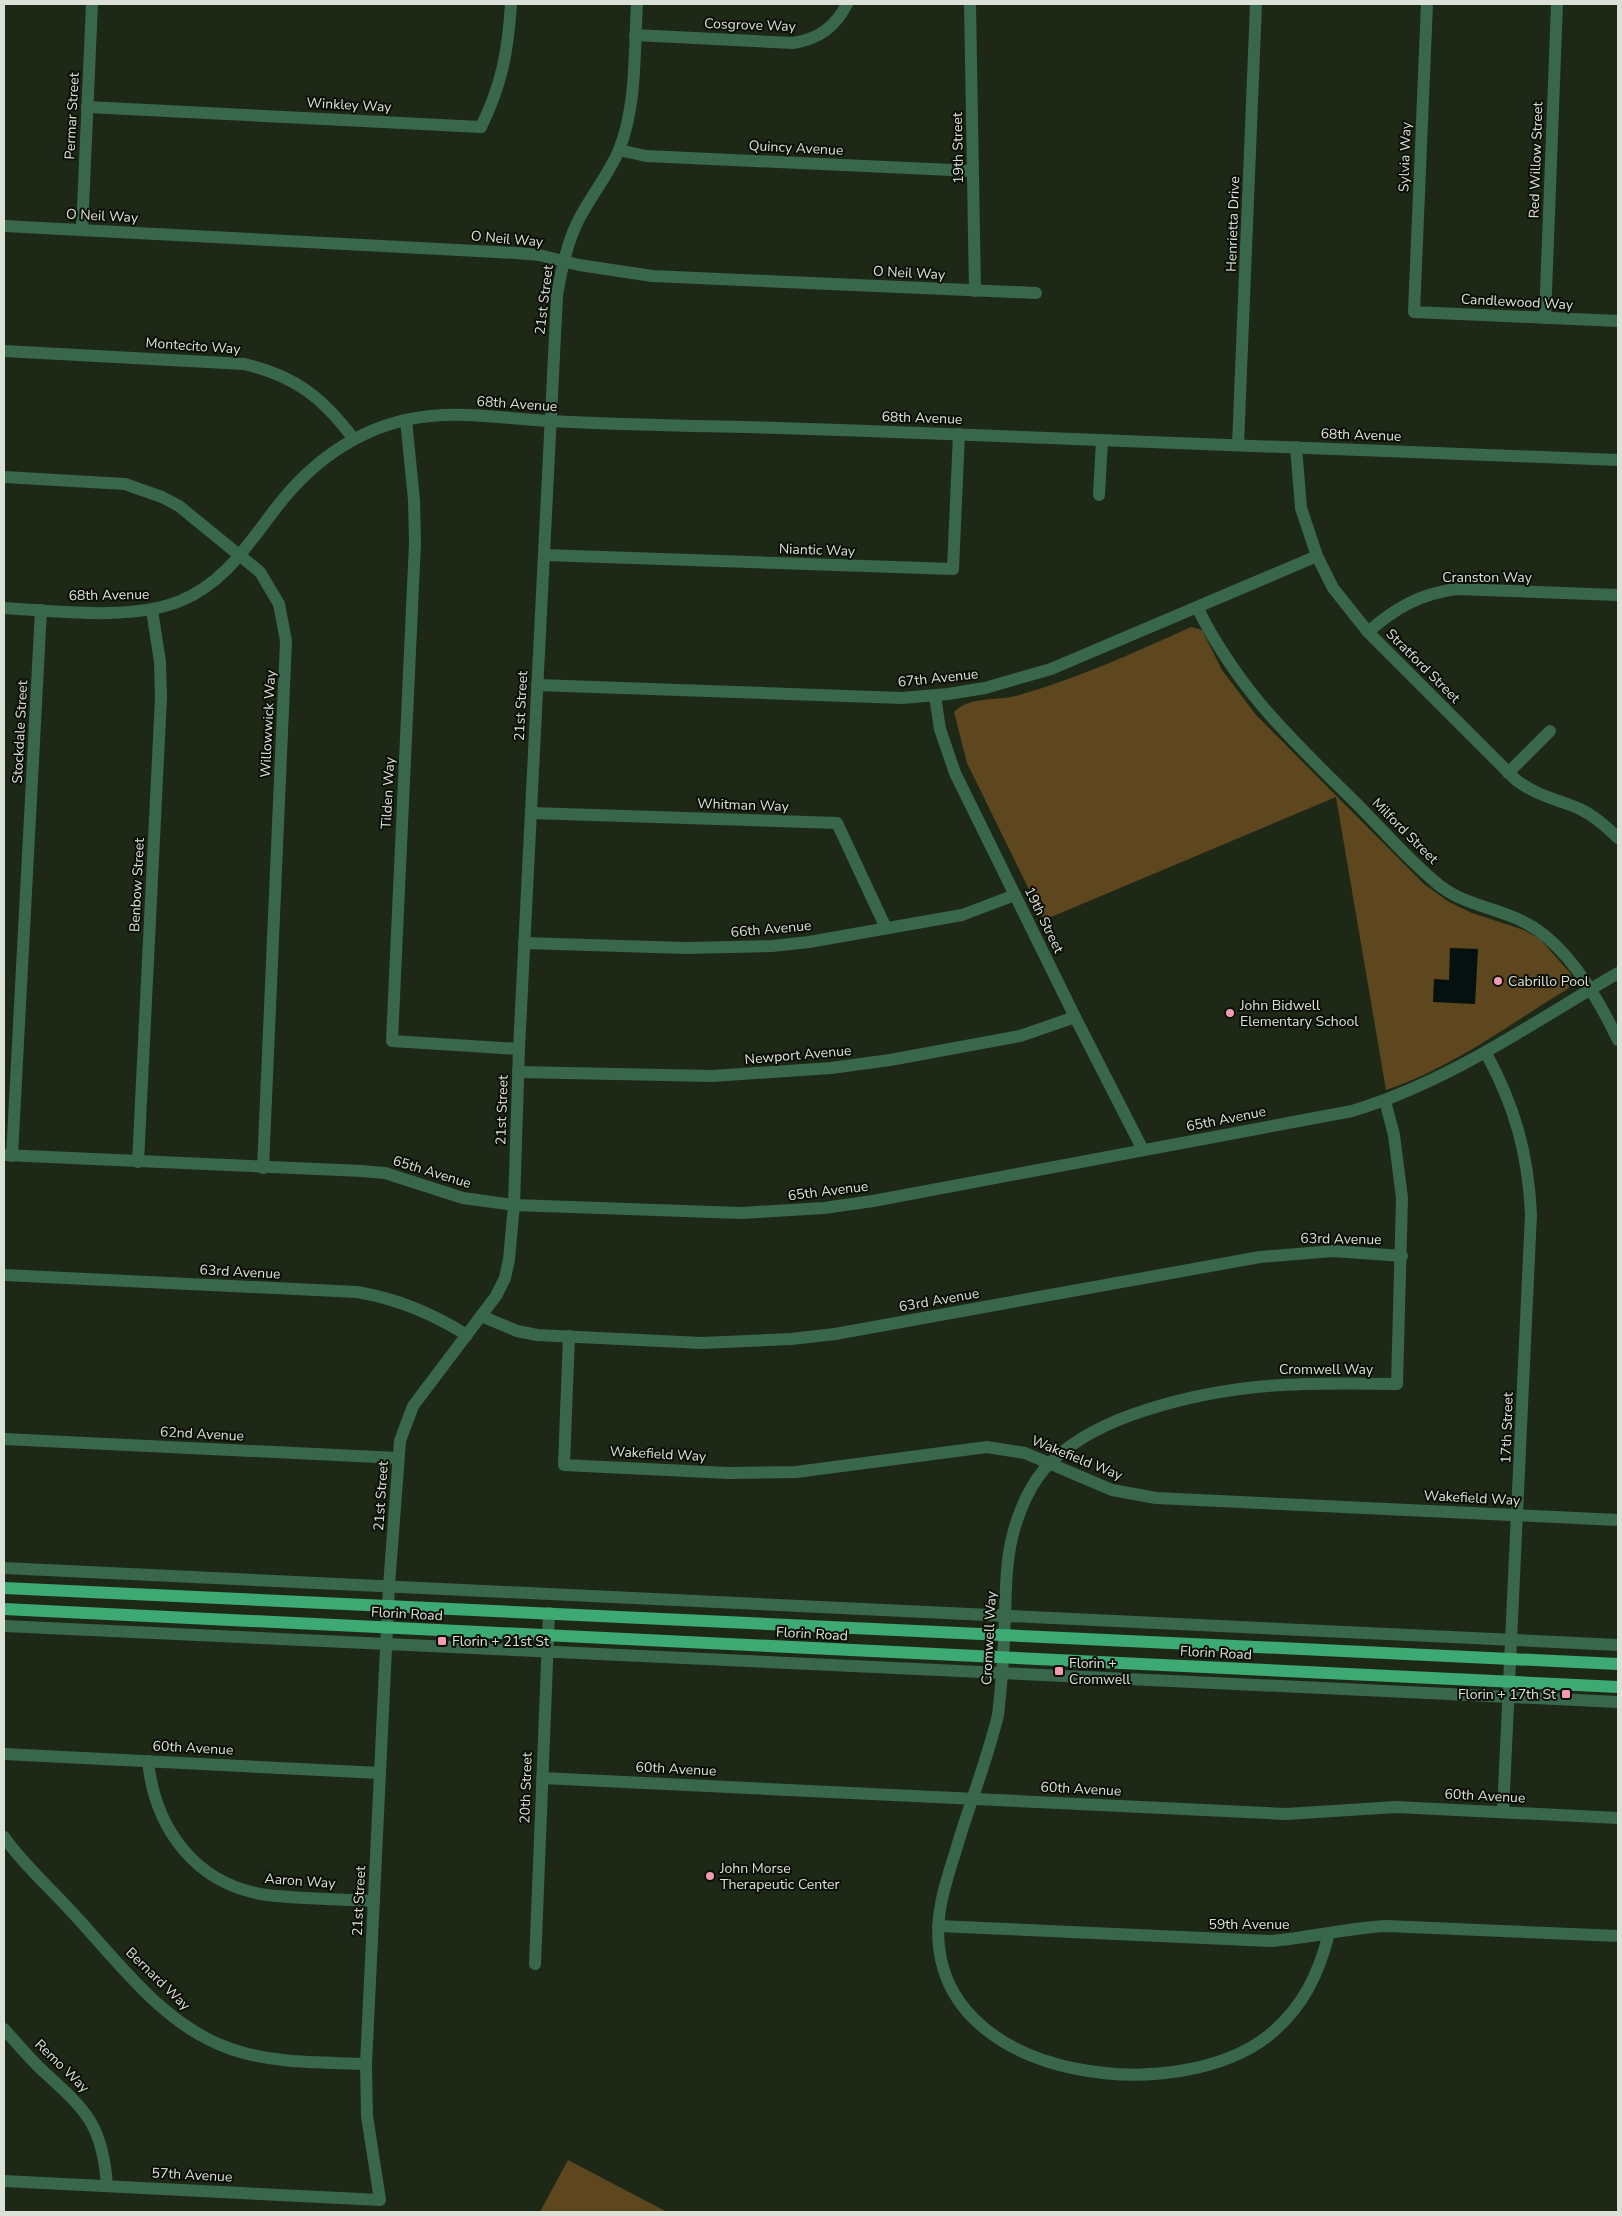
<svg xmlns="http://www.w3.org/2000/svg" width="1622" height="2216" font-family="'Nunito Sans',sans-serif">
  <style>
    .green { fill: #5e471f }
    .water { fill: #05110f }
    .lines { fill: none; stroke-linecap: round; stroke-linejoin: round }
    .minor { stroke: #38674c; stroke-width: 12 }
    .major { stroke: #3caa72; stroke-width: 12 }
    .poi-dot { fill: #f19ab2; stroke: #0b0f08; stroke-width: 2 }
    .labels { text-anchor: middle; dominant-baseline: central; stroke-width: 4; stroke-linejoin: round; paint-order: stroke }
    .street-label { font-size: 14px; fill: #dbe1d6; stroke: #0b0f08 }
    .poi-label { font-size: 14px; fill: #dbe1d6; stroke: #0b0f08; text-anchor: start }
  </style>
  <rect width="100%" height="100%" fill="#1e2816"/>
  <g class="green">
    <path d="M1191,627l11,3 20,40 34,45 168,169 25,18 23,11 52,17 16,9 31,35 -2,14c-59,36 -117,80 -183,102l-50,-293 -292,123 -77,-157 -13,-51c15,-16 42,-11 62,-16 60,-17 118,-43 175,-69z"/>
    <polygon points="568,2160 667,2212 540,2212"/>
  </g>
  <polygon class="water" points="1450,948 1478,949 1475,1004 1433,1002 1434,979 1449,980"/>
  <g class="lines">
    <g class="minor">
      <polyline points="970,4 975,291"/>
      <polyline points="1427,4 1414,312 1618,321"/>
      <path d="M635,35l158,8c26,-4 42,-16 54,-39"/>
      <path d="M87,107l394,20c21,-43 27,-76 30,-123"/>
      <polyline points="619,150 646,156 973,171"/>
      <polyline points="4,226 516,253 539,255 579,265 652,276 1036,293"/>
      <polyline points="82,230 92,4"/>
      <polyline points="1545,318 1557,4"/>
      <path d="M4,351l240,13c51,12 78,33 109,74"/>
      <polyline points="406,420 414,500 415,543 392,1041 519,1049"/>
      <polyline points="1238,445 1256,4"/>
      <path d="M1296,447l5,61 16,48 16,32 35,44 148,148c21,16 41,19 64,29 15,7 27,18 38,29"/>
      <polyline points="4,477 125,484 162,497 179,506 260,572 279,604 286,641 263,1168"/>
      <polyline points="1099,495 1102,440"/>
      <polyline points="544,555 953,569 959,434"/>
      <path d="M1197,607c41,83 94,132 159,196 27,27 53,58 83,82 25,20 55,22 83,36 43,20 76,77 96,119"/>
      <path d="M4,608c52,3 127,13 176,-7 45,-18 68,-57 96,-93 39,-51 91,-86 155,-92 40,-4 80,3 119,5 76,4 153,5 229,7 280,9 560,21 839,32"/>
      <path d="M1368,632c27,-24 52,-38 88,-43l162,6"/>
      <polyline points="537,685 902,698 948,694 985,688 1051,669 1317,556"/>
      <polyline points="935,696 940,729 955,773 1075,1017 1143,1150"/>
      <polyline points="1508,773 1550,731"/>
      <polyline points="531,813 837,823 886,928"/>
      <polyline points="524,943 686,948 772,946 809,942 962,915 1015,895"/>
      <path d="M1486,1053c29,54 42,100 45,161l-28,598"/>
      <polyline points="518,1072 712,1076 831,1068 890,1060 1020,1036 1075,1017"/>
      <path d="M4,1155l358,16 23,2 78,25 51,7 227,8 83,-5 49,-7 479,-90c97,-29 180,-88 266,-138"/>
      <polyline points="12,1156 41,610"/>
      <polyline points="138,1162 161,698 160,662 152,610"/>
      <path d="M4,1275l353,17c41,7 74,21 110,43"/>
      <polyline points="481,1316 517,1331 537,1335 702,1343 791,1339 835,1334 1260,1257 1333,1251 1402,1256"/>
      <polyline points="569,1336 564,1465 728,1473 796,1472 987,1447 1025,1453 1112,1490 1156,1498 1618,1520"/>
      <polyline points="4,1439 398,1458"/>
      <polyline points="4,1568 1618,1645"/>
      <polyline points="4,1626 1618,1702"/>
      <polyline points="4,1754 380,1773"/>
      <path d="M148,1761c7,68 48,124 119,134 35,4 72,4 107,6"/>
      <polyline points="542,1778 1286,1814 1396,1807 1618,1818"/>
      <path d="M4,1837c18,26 44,49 66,73 48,51 93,116 161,139 43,15 91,13 135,15"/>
      <path d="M938,1926l332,15c39,-3 77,-13 116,-15l232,10"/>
      <path d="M1329,1933c-10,41 -27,76 -61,103 -89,70 -314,47 -329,-89 -4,-34 7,-65 17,-97 13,-45 31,-89 42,-135 4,-33 6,-67 7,-101 1,-26 1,-51 7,-76 6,-26 19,-57 39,-76 27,-26 60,-41 95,-52 87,-28 161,-28 251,-26l5,-186 -8,-63 -9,-34"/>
      <polyline points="535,1964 549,1613"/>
      <path d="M4,2029c13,14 25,29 39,42 43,39 60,54 64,115"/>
      <path d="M4,2181l376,19 -13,-84 -1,-52 23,-478 11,-145 13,-35 83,-110 9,-18 4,-19 5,-54 5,-156 38,-753c4,-25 9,-50 20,-73 12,-25 31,-47 42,-73 18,-45 15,-98 18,-146"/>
    </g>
    <g class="major">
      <polyline points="4,1588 1618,1664"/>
      <polyline points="4,1609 1618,1687"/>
    </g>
  </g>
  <g class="poi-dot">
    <circle cx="1498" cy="981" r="5"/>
    <circle cx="1230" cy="1013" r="5"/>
    <rect x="437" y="1636" width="10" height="10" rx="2.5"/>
    <rect x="1054" y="1666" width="10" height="10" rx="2.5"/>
    <rect x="1561" y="1689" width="10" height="10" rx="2.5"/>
    <circle cx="710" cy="1876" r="5"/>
  </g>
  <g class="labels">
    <g class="street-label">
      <text transform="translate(750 25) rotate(2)">Cosgrove Way</text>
      <text transform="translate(349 105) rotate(3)">Winkley Way</text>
      <text transform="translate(72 116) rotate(-87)">Permar Street</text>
      <text transform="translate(796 148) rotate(3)">Quincy Avenue</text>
      <text transform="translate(958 148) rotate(-91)">19th Street</text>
      <text transform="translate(1405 157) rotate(-88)">Sylvia Way</text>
      <text transform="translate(1536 160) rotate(-88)">Red Willow Street</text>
      <text transform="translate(102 216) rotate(3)">O Neil Way</text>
      <text transform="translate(1233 224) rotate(-88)">Henrietta Drive</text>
      <text transform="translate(507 239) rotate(5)">O Neil Way</text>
      <text transform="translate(909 273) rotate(3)">O Neil Way</text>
      <text transform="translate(544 300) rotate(-83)">21st Street</text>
      <text transform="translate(1517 302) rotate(3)">Candlewood Way</text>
      <text transform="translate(193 346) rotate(4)">Montecito Way</text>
      <text transform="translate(517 404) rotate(4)">68th Avenue</text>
      <text transform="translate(922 418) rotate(2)">68th Avenue</text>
      <text transform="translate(1361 435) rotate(2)">68th Avenue</text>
      <text transform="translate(817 550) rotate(2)">Niantic Way</text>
      <text x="1487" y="577">Cranston Way</text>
      <text transform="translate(109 595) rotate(-1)">68th Avenue</text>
      <text transform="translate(1423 666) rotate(45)">Stratford Street</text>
      <text transform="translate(938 678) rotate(-6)">67th Avenue</text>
      <text transform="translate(521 706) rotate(-87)">21st Street</text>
      <text transform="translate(268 724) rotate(-87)">Willowwick Way</text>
      <text transform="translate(20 732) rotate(-87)">Stockdale Street</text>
      <text transform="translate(388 793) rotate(-87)">Tilden Way</text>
      <text transform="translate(743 805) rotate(2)">Whitman Way</text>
      <text transform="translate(1405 831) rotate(45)">Milford Street</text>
      <text transform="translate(137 885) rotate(-87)">Benbow Street</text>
      <text transform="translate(1044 920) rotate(64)">19th Street</text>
      <text transform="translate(771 929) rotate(-5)">66th Avenue</text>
      <text transform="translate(798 1055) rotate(-5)">Newport Avenue</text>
      <text transform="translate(502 1110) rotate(-88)">21st Street</text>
      <text transform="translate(1226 1119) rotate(-11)">65th Avenue</text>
      <text transform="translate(432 1172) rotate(17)">65th Avenue</text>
      <text transform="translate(828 1191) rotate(-7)">65th Avenue</text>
      <text transform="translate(1341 1239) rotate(1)">63rd Avenue</text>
      <text transform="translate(240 1272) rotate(3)">63rd Avenue</text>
      <text transform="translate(939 1300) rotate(-10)">63rd Avenue</text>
      <text x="1326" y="1369">Cromwell Way</text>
      <text transform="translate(1507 1428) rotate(-88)">17th Street</text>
      <text transform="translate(202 1434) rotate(3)">62nd Avenue</text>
      <text transform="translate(658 1454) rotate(3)">Wakefield Way</text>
      <text transform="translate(1077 1458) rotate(22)">Wakefield Way</text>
      <text transform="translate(381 1496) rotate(-86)">21st Street</text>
      <text transform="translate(1472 1498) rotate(3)">Wakefield Way</text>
      <text transform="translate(407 1614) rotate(3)">Florin Road</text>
      <text transform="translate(812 1634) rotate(3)">Florin Road</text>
      <text transform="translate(989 1638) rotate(-87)">Cromwell Way</text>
      <text transform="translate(1216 1653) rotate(3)">Florin Road</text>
      <text transform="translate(193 1748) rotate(3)">60th Avenue</text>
      <text transform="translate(676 1769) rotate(3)">60th Avenue</text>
      <text transform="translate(526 1788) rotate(-88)">20th Street</text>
      <text transform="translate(1081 1789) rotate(3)">60th Avenue</text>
      <text transform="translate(1485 1796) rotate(3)">60th Avenue</text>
      <text transform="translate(300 1881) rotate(4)">Aaron Way</text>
      <text transform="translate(359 1901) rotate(-87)">21st Street</text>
      <text x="1249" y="1924">59th Avenue</text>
      <text transform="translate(158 1979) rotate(44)">Bernard Way</text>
      <text transform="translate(62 2066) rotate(44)">Remo Way</text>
      <text transform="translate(192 2175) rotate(3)">57th Avenue</text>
    </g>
    <g class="poi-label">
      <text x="1508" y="981">Cabrillo Pool</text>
      <text x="1240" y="1005">John Bidwell<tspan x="1240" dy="16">Elementary School</tspan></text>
      <text x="452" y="1641">Florin + 21st St</text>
      <text x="1069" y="1663">Florin +<tspan x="1069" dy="16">Cromwell</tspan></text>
      <text x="1556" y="1694" text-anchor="end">Florin + 17th St</text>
      <text x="720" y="1868">John Morse<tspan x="720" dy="16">Therapeutic Center</tspan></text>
    </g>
  </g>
  <rect width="1622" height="2216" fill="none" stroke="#dbe1d6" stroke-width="10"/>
</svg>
